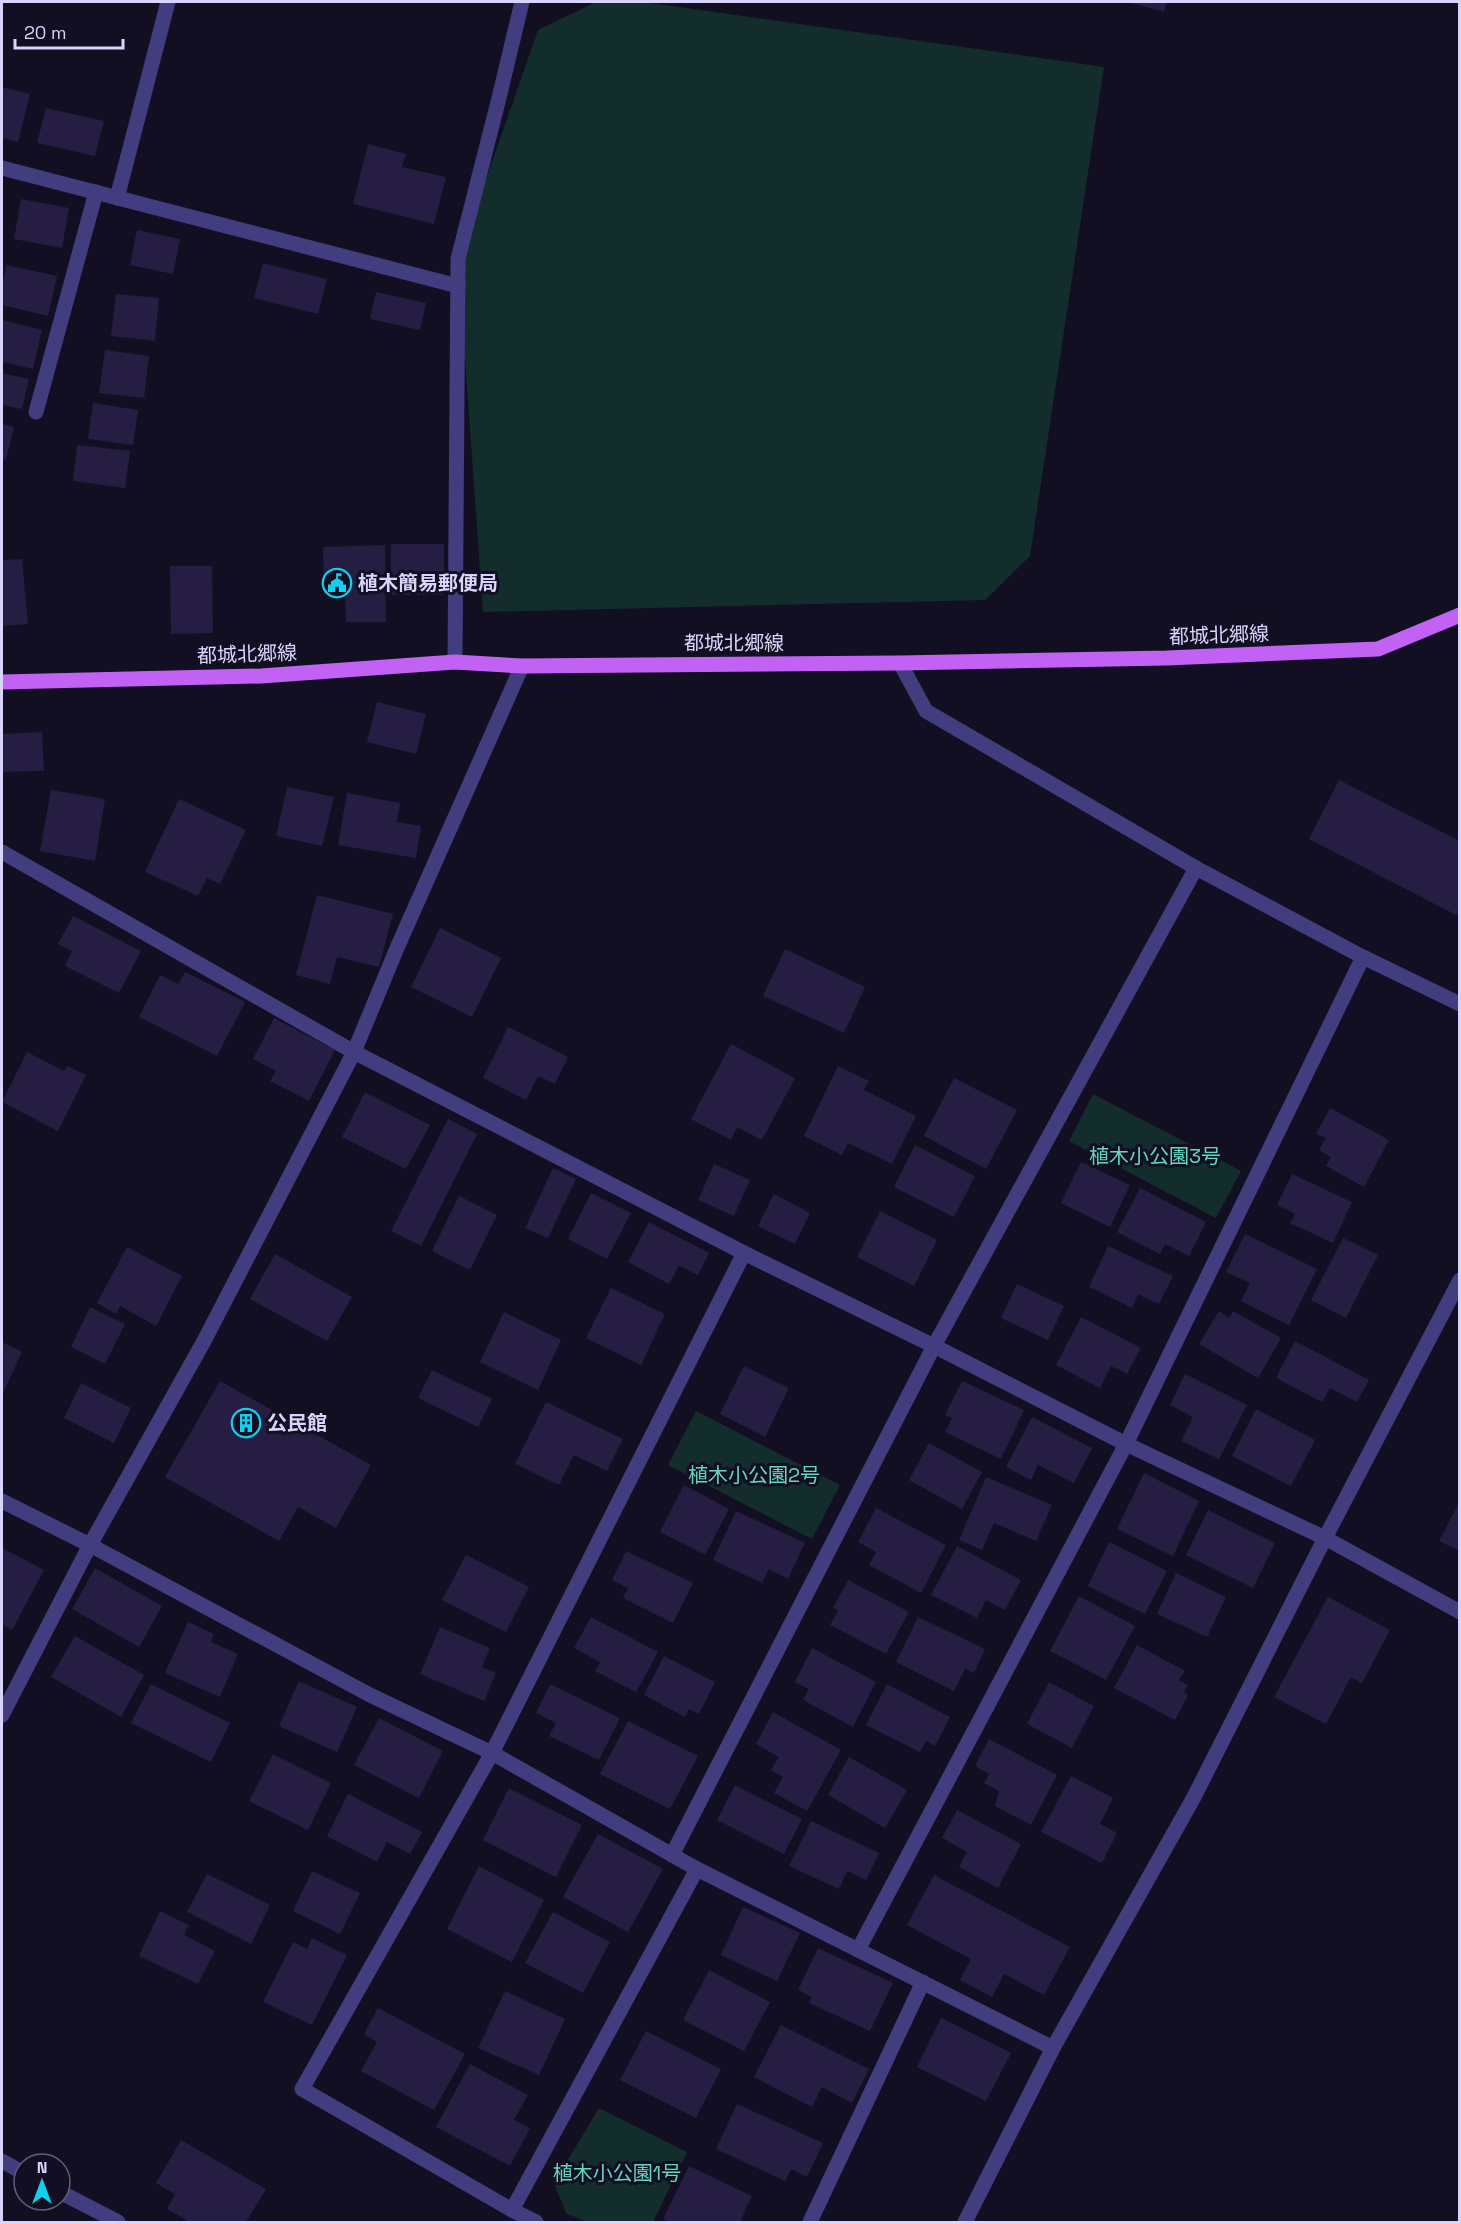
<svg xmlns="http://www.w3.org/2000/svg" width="1461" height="2224" font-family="'Space Grotesk','Noto Sans JP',sans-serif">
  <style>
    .green { fill: #132c2c }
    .building { fill: #251d42 }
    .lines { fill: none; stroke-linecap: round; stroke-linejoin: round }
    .minor { stroke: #413d7e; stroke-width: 15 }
    .major { stroke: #c162f5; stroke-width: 15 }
    .labels { text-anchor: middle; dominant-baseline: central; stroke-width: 6; stroke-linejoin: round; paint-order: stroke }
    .poi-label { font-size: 20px; font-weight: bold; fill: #d9d4fc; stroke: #130f22; text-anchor: start }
    .street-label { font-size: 20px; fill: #d9d4fc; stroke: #130f22 }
    .park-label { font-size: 20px; fill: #64d8bd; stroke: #130f22 }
  </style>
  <rect width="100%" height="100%" fill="#130f22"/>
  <g class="green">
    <polygon points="596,2 644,2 1104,67 1030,556 985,600 483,612 458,259 538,30"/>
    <polygon points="1093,1094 1241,1171 1216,1218 1069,1141"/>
    <polygon points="696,1411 840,1485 812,1539 668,1465"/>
    <polygon points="599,2108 687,2152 653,2222 587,2222 566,2213 554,2183"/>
  </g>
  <g class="building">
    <polygon points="1128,2 1167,2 1164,12"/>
    <polygon points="2,87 30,94 18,142 2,138"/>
    <polygon points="46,108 104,121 95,156 37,143"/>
    <polygon points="368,144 406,154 402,167 446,177 434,224 353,204"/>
    <polygon points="21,199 69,208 62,248 14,239"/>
    <polygon points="137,230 180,239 173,274 130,265"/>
    <polygon points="263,263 327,279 318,314 254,298"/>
    <polygon points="6,265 57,276 48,316 2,305 2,288"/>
    <polygon points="376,292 426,303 420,330 370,319"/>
    <polygon points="116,294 159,298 155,341 111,336"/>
    <polygon points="2,320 42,330 33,369 2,362"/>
    <polygon points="105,350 149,356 144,398 99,393"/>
    <polygon points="2,373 29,379 22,409 2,405"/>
    <polygon points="93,403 138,410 133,445 88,439"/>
    <polygon points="2,424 14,427 6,460 2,459"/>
    <polygon points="77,445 130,451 125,488 73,481"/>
    <rect x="391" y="544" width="53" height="51"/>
    <polygon points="385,545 386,622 346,622 345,594 324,595 323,547"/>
    <polygon points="22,559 28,624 2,626 2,560"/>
    <polygon points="170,566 212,566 213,633 171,634"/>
    <polygon points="377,702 426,714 416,754 367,742"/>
    <polygon points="42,732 44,771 2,772 2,734"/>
    <polygon points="1339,780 1460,841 1460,909 1456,915 1309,839"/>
    <polygon points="287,787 334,797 322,846 276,836"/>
    <polygon points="51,790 105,799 95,861 40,851"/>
    <polygon points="347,793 400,803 397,822 421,826 416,858 338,845"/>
    <polygon points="179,799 246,830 220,884 207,878 198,896 145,872"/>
    <polygon points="317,895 393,914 379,967 337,957 330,984 296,975"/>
    <polygon points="73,916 141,951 119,993 65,966 72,951 58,944"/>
    <polygon points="440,928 501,958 472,1017 411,987"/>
    <polygon points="785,949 865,987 844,1033 763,996"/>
    <polygon points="185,972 245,1002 217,1056 139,1017 160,975 178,984"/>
    <polygon points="274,1018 335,1050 309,1101 270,1081 276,1071 253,1059"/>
    <polygon points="508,1027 568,1057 555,1084 538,1076 526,1100 483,1078"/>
    <polygon points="731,1044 795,1078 762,1140 737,1127 731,1140 691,1119"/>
    <polygon points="27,1052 64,1071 67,1066 86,1075 58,1131 2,1102"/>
    <polygon points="838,1066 869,1081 864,1090 916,1116 892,1164 848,1143 842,1155 804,1136"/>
    <polygon points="954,1078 1017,1110 986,1169 924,1136"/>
    <polygon points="365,1092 430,1125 406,1169 342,1137"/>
    <polygon points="1330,1108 1389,1140 1364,1187 1326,1166 1331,1157 1319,1150 1326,1138 1316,1134"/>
    <polygon points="448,1119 477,1134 421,1246 391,1231"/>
    <polygon points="915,1145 975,1176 954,1217 894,1187"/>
    <polygon points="1081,1162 1130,1185 1110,1227 1061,1203"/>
    <polygon points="714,1164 750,1180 734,1216 698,1200"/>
    <polygon points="553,1168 576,1179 548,1238 525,1228"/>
    <polygon points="1292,1174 1352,1202 1333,1243 1290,1223 1295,1214 1277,1205"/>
    <polygon points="1140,1188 1206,1222 1189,1256 1165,1244 1160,1254 1117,1232"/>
    <polygon points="591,1193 631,1213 607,1259 568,1239"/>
    <polygon points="774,1194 810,1213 795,1244 758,1226"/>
    <polygon points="459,1196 497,1215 470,1270 432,1251"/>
    <polygon points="880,1211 937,1240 914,1286 857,1257"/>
    <polygon points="649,1222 709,1253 698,1275 679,1266 669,1284 628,1262"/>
    <polygon points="1245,1234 1317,1269 1289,1325 1241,1301 1250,1283 1226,1272"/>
    <polygon points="1343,1238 1378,1255 1346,1318 1311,1300"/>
    <polygon points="1108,1246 1173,1276 1159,1304 1138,1294 1132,1308 1089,1287"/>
    <polygon points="127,1247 182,1276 156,1326 120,1306 116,1314 97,1303"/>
    <polygon points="275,1254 352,1297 327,1341 250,1299"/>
    <polygon points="1017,1284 1064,1306 1048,1340 1001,1318"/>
    <polygon points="611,1288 665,1314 641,1365 586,1338"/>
    <polygon points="90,1307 125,1324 105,1364 71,1347"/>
    <polygon points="1219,1311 1229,1318 1233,1311 1281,1338 1258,1378 1199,1344"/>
    <polygon points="504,1312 561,1340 538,1390 480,1362"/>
    <polygon points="1081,1317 1141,1348 1127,1374 1111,1366 1100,1388 1056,1365"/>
    <polygon points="1295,1341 1369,1380 1357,1402 1330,1388 1322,1402 1276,1378"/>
    <polygon points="2,1342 22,1352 3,1393 2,1392"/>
    <polygon points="744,1366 789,1388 765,1437 720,1414"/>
    <polygon points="432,1370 492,1399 478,1427 418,1398"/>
    <polygon points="1185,1374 1247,1405 1219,1459 1181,1441 1193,1417 1170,1405"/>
    <polygon points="220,1381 371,1465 336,1528 298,1507 279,1541 165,1477"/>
    <polygon points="962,1381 1024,1410 1001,1459 945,1432 952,1418 945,1415"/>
    <polygon points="81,1383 131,1408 114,1443 64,1418"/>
    <polygon points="546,1402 623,1439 607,1471 574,1455 559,1485 515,1464"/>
    <polygon points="1256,1409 1315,1440 1291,1486 1232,1456"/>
    <polygon points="1032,1417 1092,1448 1074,1483 1038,1465 1031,1480 1006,1467"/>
    <polygon points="929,1443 982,1472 962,1509 909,1480"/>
    <polygon points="1144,1473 1199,1501 1173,1556 1117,1529"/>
    <polygon points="986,1477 1052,1505 1036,1541 994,1523 982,1550 959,1540"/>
    <polygon points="684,1485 729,1509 705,1555 660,1532"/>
    <polygon points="1460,1501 1460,1551 1439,1541"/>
    <polygon points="876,1508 946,1545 921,1593 869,1565 876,1552 858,1542"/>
    <polygon points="1208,1510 1275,1543 1253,1588 1186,1555"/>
    <polygon points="736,1511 805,1543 788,1579 769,1569 762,1583 713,1560"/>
    <polygon points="1109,1542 1167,1571 1145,1614 1088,1586"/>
    <polygon points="957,1546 1021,1580 1005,1610 986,1600 977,1618 931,1595"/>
    <polygon points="2,1548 44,1570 12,1630 2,1624"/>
    <polygon points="626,1551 693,1583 673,1623 623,1598 628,1588 612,1580"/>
    <polygon points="466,1555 529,1587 506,1632 442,1600"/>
    <polygon points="95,1568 162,1606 139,1647 72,1609"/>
    <polygon points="1176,1573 1226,1597 1207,1637 1157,1614"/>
    <polygon points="848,1580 909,1612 886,1654 830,1625 838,1611 833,1608"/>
    <polygon points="1079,1596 1135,1626 1106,1680 1050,1651"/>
    <polygon points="1328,1597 1390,1630 1362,1683 1351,1677 1326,1724 1274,1697"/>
    <polygon points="591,1617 658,1652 636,1692 595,1671 600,1662 574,1648"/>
    <polygon points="918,1617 985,1649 974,1673 965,1669 954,1691 896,1662"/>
    <polygon points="188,1622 214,1634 211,1642 238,1654 220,1697 165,1673"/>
    <polygon points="440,1627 490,1648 482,1667 496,1673 484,1701 420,1674"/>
    <polygon points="75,1636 144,1675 121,1717 51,1677"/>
    <polygon points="1137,1645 1185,1671 1179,1680 1188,1685 1184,1692 1188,1695 1175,1720 1114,1688"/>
    <polygon points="812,1648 876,1682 853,1727 803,1700 809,1689 795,1682"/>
    <polygon points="664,1656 715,1682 699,1714 689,1709 685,1717 644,1695"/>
    <polygon points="299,1681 357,1707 337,1752 279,1726"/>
    <polygon points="1049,1682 1094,1706 1072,1748 1027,1724"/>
    <polygon points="151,1684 230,1723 211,1762 131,1723"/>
    <polygon points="550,1684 620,1718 599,1760 549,1736 556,1723 536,1713"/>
    <polygon points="887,1684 950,1717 935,1746 926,1741 920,1752 866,1725"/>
    <polygon points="773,1712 841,1750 807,1811 774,1793 783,1777 771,1770 779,1757 756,1744"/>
    <polygon points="379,1718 443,1751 419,1798 354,1765"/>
    <polygon points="628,1721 698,1756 670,1809 600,1774"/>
    <polygon points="989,1739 1057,1775 1031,1825 995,1806 999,1791 984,1783 989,1774 975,1766"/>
    <polygon points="273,1754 331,1783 308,1830 249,1801"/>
    <polygon points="849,1757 907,1790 885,1828 828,1795"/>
    <polygon points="1071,1776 1113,1798 1100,1824 1117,1833 1102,1863 1041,1832"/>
    <polygon points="735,1785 802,1819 784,1854 717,1820"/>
    <polygon points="509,1788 582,1825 556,1877 483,1840"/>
    <polygon points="348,1794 422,1832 410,1854 387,1842 377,1862 327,1836"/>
    <polygon points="957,1810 1021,1844 998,1888 959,1867 967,1852 942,1838"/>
    <polygon points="811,1821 879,1853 866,1880 847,1871 839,1889 789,1866"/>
    <polygon points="598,1834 663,1869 628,1932 563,1897"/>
    <polygon points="479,1866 544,1900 512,1962 447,1929"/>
    <polygon points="312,1871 360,1893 340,1934 293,1911"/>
    <polygon points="207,1874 270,1905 251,1944 187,1912"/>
    <polygon points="934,1875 1070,1947 1044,1995 1004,1974 992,1997 960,1980 971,1959 907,1925"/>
    <polygon points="743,1907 800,1933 777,1981 721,1955"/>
    <polygon points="160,1911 189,1925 184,1935 215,1951 198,1984 139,1956"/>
    <polygon points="553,1912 610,1942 583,1993 525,1963"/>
    <polygon points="312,1938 347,1955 312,2025 263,2002 293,1942 307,1949"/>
    <polygon points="818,1948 893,1983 870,2031 809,2003 812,1997 798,1990"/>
    <polygon points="709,1970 770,2002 744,2051 683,2020"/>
    <polygon points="505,1991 565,2019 539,2075 478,2048"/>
    <polygon points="378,2008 465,2054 434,2110 361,2071 377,2042 364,2034"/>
    <polygon points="941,2018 1011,2053 986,2101 917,2067"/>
    <polygon points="781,2025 869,2069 852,2103 822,2087 812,2107 754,2077"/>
    <polygon points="646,2031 721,2069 696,2118 620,2080"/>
    <polygon points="470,2064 528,2095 514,2120 530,2128 510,2166 436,2127"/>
    <polygon points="737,2104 823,2143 807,2177 791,2169 785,2181 716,2149"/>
    <polygon points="181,2140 266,2189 246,2222 190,2222 167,2209 175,2194 156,2183"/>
    <polygon points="689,2166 752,2196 740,2222 670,2222 663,2219"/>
  </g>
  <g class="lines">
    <g class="minor">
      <polyline points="2,168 458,286"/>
      <polyline points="117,198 168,2"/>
      <polyline points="36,412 96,192"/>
      <polyline points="455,662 458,259 498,102 522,2"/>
      <polyline points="900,663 926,711 1196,868 1363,957 1460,1004"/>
      <polyline points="2,852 354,1052 744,1253 934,1346 1126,1444 1325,1538 1460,1612"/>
      <polyline points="2,1501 90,1545 370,1695 492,1753 697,1869 1053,2048"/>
      <polyline points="2,1715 90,1545 204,1341 354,1052 397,948 522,666"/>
      <polyline points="672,1855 934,1346 1196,868"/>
      <polyline points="697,1869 512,2210 302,2089 492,1753 744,1253"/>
      <polyline points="858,1950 1126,1444 1363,957"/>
      <polyline points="2,2161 24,2173"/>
      <polyline points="60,2192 118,2222"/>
      <polyline points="512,2210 536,2222"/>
      <polyline points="810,2222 923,1982"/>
      <polyline points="965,2222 1053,2048 1194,1797 1325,1538 1460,1280"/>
    </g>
    <polyline class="major" points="2,682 261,676 455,662 522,666 900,663 1167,658 1378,649 1460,615"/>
  </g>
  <defs>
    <g id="civic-ring" transform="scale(1.5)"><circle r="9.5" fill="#130f22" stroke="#0fd1ed" stroke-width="1.5"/><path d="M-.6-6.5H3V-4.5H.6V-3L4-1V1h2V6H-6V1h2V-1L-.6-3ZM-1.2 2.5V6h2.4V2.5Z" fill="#0fd1ed"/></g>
    <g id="building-ring" transform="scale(1.5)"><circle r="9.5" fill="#130f22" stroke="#0fd1ed" stroke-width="1.5"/><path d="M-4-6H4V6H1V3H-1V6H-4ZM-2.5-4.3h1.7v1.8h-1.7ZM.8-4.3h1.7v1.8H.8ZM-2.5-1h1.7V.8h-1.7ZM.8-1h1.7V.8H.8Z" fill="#0fd1ed"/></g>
  </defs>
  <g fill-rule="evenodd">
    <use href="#civic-ring" x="337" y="583"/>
    <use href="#building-ring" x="246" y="1423"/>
  </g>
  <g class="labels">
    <g class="poi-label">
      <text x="358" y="583">植木簡易郵便局</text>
      <text x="267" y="1423">公民館</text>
    </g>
    <g class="street-label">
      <text transform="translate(1219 635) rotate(-2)">都城北郷線</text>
      <text x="734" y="643">都城北郷線</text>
      <text transform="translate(247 654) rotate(-2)">都城北郷線</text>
    </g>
    <g class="park-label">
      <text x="1155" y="1156">植木小公園3号</text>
      <text x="754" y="1475">植木小公園2号</text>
      <text x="617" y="2173">植木小公園1号</text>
    </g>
  </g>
  <rect width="1461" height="2224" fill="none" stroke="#d9d4fc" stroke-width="6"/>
  <g transform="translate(42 2182)"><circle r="28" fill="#130f22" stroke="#625e79" stroke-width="1.5"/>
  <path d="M0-4.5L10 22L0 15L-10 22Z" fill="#0fd1ed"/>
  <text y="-9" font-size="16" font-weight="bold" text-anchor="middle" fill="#d9d4fc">N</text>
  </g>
  <path d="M15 39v9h108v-9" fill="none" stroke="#d9d4fc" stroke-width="3"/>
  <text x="24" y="39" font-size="18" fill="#d9d4fc" stroke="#130f22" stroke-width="4.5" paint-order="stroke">20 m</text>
</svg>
